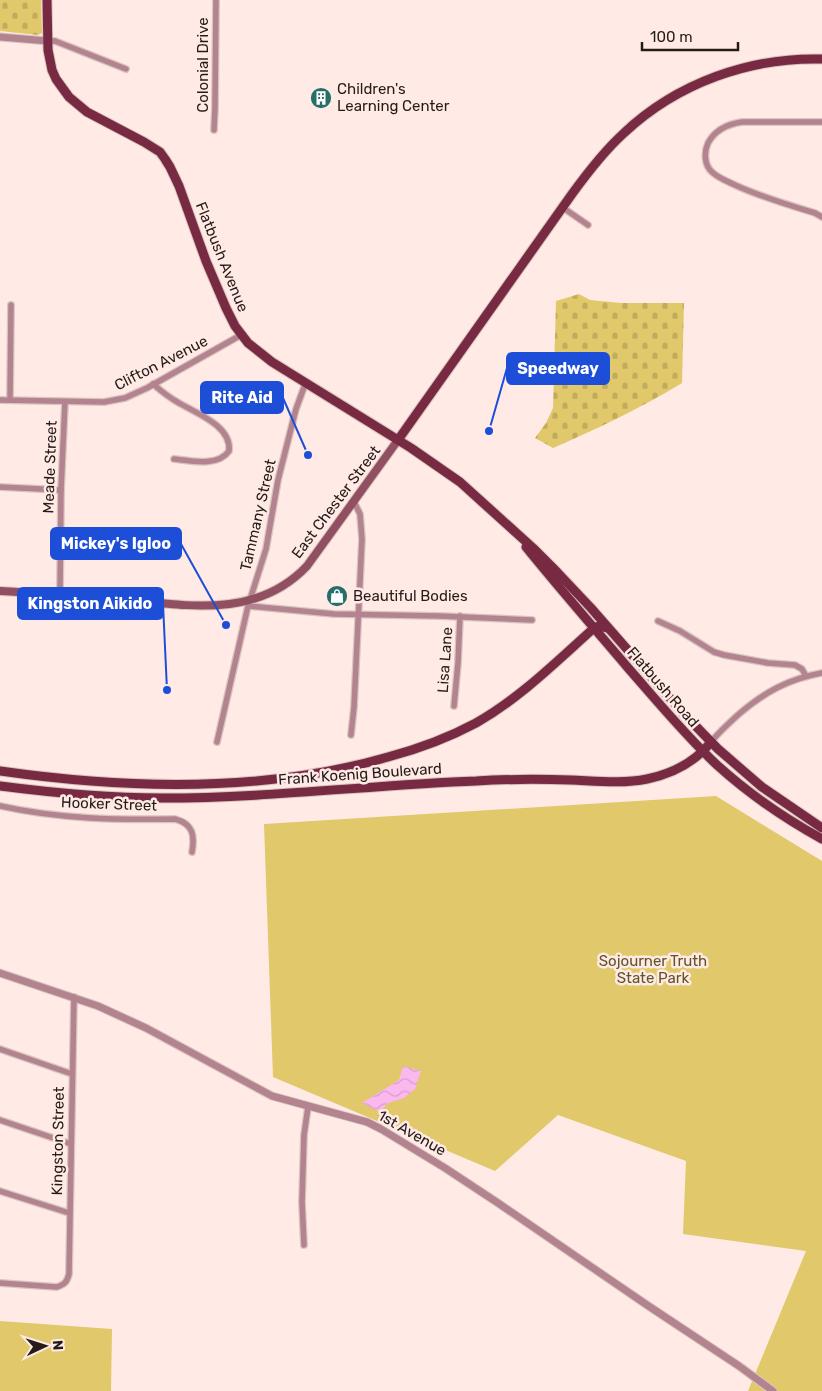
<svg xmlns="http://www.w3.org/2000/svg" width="822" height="1391" font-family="Rubik,sans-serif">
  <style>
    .cemetery { fill: url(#cemetery-stones) }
    .green { fill: #e1c86b }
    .water { fill: url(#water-waves) }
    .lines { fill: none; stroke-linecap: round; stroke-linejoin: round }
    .minor-casing { stroke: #d8c5c0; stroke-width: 8 }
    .tertiary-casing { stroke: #d8c5c0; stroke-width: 9 }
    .secondary-casing { stroke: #d8c5c0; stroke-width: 10 }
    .primary-casing { stroke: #d8c5c0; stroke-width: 11 }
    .minor { stroke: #b3848f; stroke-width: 5.5 }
    .tertiary { stroke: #b3848f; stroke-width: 7 }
    .secondary { stroke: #915062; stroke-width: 8 }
    .primary { stroke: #772a42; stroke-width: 9 }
    .labels { text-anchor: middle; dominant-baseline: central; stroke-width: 5; stroke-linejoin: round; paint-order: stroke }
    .street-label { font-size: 15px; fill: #251c1a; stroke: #ffeae5 }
    .poi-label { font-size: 15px; fill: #251c1a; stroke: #ffeae5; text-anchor: start }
    .park-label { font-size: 15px; fill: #605429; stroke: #ffeae5 }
    .leader { fill: none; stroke: #1d4ed8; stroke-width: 2 }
    .callout-dot { fill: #1d4ed8; stroke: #ffeae5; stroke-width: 2 }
    .callout { fill: #1d4ed8; stroke: #1d4ed8; stroke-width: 2 }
    .callout-label { font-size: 16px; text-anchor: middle; font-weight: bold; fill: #fff }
  </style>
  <defs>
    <pattern id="cemetery-stones" width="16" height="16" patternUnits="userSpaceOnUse" patternTransform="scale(1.25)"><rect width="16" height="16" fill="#e1c86b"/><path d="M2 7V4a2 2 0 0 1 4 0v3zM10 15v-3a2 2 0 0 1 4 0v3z" fill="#c1ab5c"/></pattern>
    <pattern id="water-waves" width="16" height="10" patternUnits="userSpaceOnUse" patternTransform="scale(1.25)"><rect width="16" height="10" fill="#fbb8ef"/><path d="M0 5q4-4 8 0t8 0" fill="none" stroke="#d79ecc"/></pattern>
  </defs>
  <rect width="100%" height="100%" fill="#ffeae5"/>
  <g class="cemetery">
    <polygon points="0,0 41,0 42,33 38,35 0,31"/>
    <path d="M579,294l11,6 31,3h63l-2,80c-41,25 -85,46 -129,65l-18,-10 11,-15 7,-15 3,-107z"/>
  </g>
  <g class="green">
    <polygon points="716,796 822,861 822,1391 748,1391 806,1251 683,1234 686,1161 558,1115 495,1171 273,1077 264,824"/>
    <polygon points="0,1321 112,1329 111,1391 0,1391"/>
  </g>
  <polygon class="water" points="403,1066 421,1071 415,1089 404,1098 388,1103 380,1112 362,1103 399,1080"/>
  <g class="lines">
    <g class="minor-casing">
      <g id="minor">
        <polyline points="48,41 55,41 126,69"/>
        <path d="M822,122h-80c-14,2 -27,8 -34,21 -4,9 -4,22 4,29 6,6 15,9 23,13 26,12 53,20 80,28l7,4"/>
        <polyline points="214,130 215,107 216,0"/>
        <polyline points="562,207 588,225"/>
        <path d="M153,384c8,7 17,14 26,19 17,10 53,23 50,48 -11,16 -38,10 -55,8"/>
        <polyline points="0,400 104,402 125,398 147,388 241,335"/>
        <polyline points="10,400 11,305"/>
        <polyline points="0,487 61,490"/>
        <polyline points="60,594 61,490 65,402"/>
        <polyline points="248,606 334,614 439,616 532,620"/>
        <polyline points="658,621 680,631 714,652 724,655 768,663 795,665 802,669 806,676"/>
        <polyline points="454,706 458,663 460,616"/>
        <polyline points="351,735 354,707 362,539 360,514 354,502"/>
        <polyline points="217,742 248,606 266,549 278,480 296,409 306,382"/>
        <path d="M711,742c8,-10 18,-19 28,-28 26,-22 49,-35 83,-41"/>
        <path d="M0,806c59,13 115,14 175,13 18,5 20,16 17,33"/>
        <polyline points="0,1049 72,1074"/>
        <polyline points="0,1120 71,1144"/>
        <polyline points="0,1191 69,1213"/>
        <polyline points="304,1245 302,1202 304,1135 308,1107"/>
        <path d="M0,1283l57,4c8,-3 10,-5 12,-13l5,-277"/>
      </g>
    </g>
    <g class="tertiary-casing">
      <g id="tertiary">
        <polyline points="0,37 48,41"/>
        <polyline points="0,973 98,1006 146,1028 272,1096 367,1122 381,1129 445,1168 498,1203 647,1305 739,1366 773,1391"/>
      </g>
    </g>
    <g class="secondary-casing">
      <path id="secondary" d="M0,591c40,2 79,5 119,8 66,6 137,21 188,-33l91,-126"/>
    </g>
    <g class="primary-casing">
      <g id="primary">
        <polyline points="47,0 48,50 52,70 56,79 69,97 87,112 144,142 160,152 165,159 170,167 179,186 206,261 226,308 235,326 248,343 272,362 411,448 460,482 533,548 557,572 591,608 683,713 718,749 762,787 822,828"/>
        <path d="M398,440l174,-246c16,-22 32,-43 52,-61 53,-50 126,-76 198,-74"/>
        <path d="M526,547c34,42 69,82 103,122 29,33 56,66 88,96 32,29 67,53 105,74"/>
        <path d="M0,771c126,18 264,22 388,-14 30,-8 60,-19 88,-34 44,-25 80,-61 118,-95l5,-2 9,2"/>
        <path d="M0,786c54,7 108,12 162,12 105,0 210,-13 314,-17 32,-2 63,-2 95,-1 25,1 51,4 76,-1 24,-5 48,-17 64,-37"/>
      </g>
    </g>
    <use href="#minor" class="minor"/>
    <use href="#tertiary" class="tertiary"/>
    <use href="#secondary" class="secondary"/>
    <use href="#primary" class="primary"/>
  </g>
  <defs>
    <g id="building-disc" transform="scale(1.125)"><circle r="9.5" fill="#266f68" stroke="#ffeae5"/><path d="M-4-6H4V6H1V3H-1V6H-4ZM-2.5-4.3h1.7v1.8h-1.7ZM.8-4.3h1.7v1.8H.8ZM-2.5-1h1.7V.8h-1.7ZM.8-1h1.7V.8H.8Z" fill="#fff"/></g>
    <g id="shop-disc" transform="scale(1.125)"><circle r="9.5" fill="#266f68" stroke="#ffeae5"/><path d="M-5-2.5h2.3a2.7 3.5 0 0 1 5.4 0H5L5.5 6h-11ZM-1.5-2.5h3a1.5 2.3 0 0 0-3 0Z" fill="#fff"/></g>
  </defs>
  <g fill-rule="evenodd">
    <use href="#building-disc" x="321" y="98"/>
    <use href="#shop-disc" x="337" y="596"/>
  </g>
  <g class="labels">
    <g class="street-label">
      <text transform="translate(203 65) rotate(-90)">Colonial Drive</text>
      <text transform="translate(222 257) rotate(68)">Flatbush Avenue</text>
      <text transform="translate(161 363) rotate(-27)">Clifton Avenue</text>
      <text transform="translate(50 467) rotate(-88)">Meade Street</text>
      <text transform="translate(336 502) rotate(-53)">East Chester Street</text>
      <text transform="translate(258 515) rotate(-77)">Tammany Street</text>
      <text transform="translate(445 660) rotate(-86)">Lisa Lane</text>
      <text transform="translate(663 687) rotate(49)">Flatbush Road</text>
      <text transform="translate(360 774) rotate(-4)">Frank Koenig Boulevard</text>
      <text transform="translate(109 804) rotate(2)">Hooker Street</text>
      <text transform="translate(412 1133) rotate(30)">1st Avenue</text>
      <text transform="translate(58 1141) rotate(-89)">Kingston Street</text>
    </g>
    <g class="poi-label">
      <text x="337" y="89">Children's<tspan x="337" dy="17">Learning Center</tspan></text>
      <text x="353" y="596">Beautiful Bodies</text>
    </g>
    <g class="park-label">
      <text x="653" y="961">Sojourner Truth<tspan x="653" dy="17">State Park</tspan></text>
    </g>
  </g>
  <path class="leader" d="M489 431L507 368M308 455L283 398M226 625L181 544M167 690L163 604"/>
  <g class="callout-dot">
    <circle cx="489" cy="431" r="5"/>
    <circle cx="308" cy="455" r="5"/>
    <circle cx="226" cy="625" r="5"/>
    <circle cx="167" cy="690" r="5"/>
  </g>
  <g class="callout">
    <rect x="507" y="353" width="102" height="31" rx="5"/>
    <rect x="201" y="382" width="82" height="31" rx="5"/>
    <rect x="51" y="528" width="130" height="31" rx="5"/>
    <rect x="18" y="588" width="145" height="31" rx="5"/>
  </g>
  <g class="callout-label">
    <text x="558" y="374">Speedway</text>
    <text x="242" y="403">Rite Aid</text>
    <text x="116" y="549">Mickey's Igloo</text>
    <text x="90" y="609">Kingston Aikido</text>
  </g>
  <g transform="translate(45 1346) rotate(86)" stroke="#ffeae5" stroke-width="4" paint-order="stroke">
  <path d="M0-4L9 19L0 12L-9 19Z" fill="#251c1a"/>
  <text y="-8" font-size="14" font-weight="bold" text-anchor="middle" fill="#251c1a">N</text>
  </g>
  <path d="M642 42v8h96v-8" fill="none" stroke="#251c1a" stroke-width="2.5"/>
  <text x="650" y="42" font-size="15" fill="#251c1a" stroke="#ffeae5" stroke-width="4" paint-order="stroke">100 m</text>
</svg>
